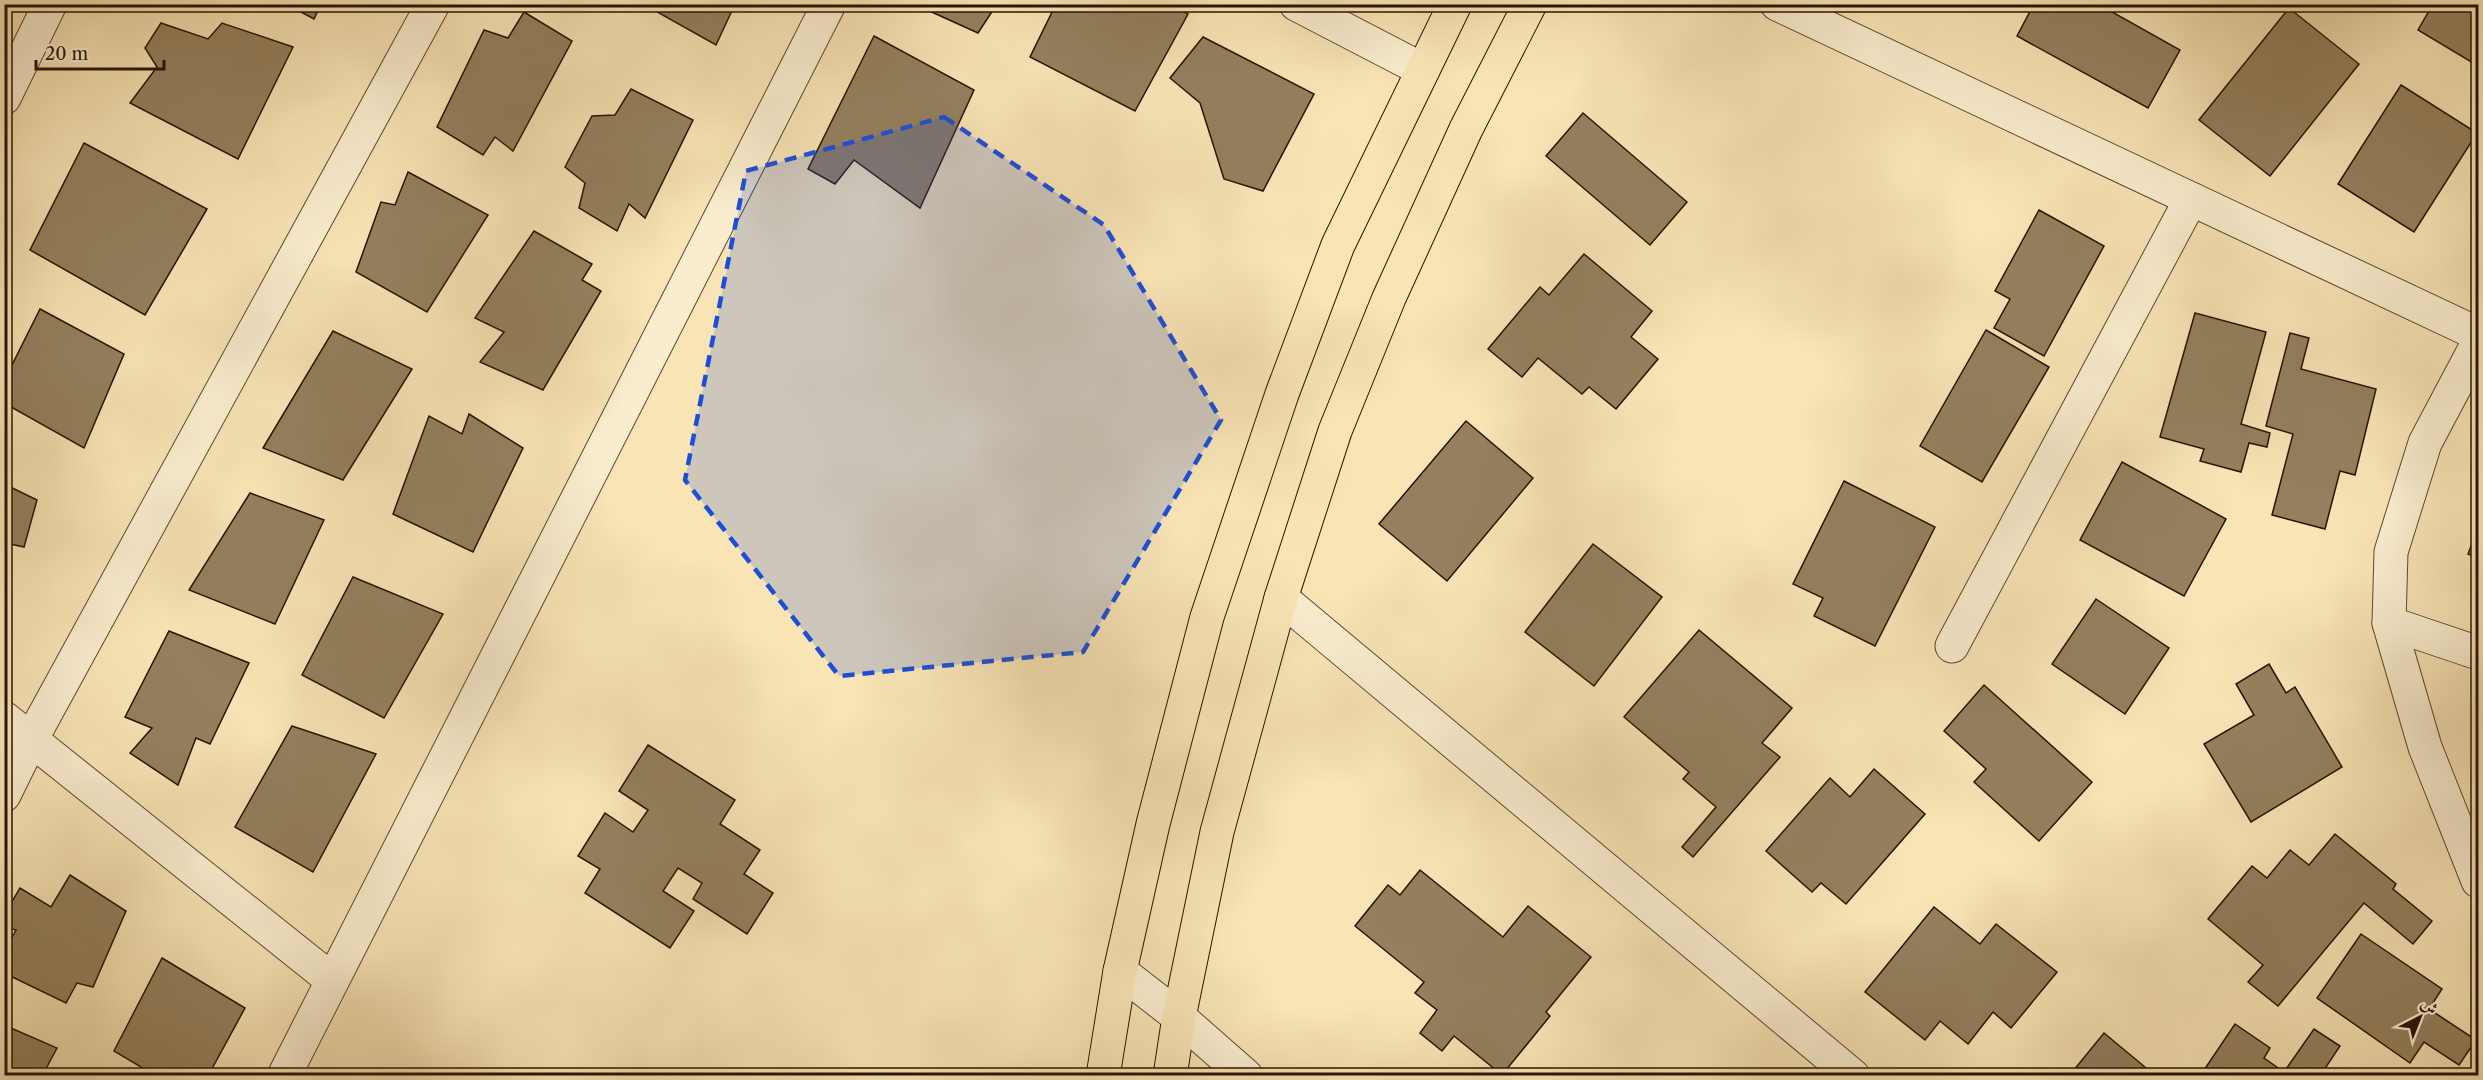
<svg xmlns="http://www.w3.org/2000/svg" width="2483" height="1080" font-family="'Libre Caslon Text',Amiri,serif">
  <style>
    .building { fill: #94805e; stroke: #271400; stroke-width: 1.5 }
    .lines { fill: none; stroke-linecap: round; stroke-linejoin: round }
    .minor-casing { stroke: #5b482d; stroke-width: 35 }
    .primary-casing { stroke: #271400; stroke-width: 35 }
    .minor { stroke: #faedcf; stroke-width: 33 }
    .primary { stroke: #f8e4b5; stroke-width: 33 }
    .marked { fill: #1d4ed8; fill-opacity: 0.2; stroke: #1d4ed8; stroke-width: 4.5; stroke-dasharray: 12 8; stroke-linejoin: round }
  </style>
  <rect width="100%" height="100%" fill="#f8e4b5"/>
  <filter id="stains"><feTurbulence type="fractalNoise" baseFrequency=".00333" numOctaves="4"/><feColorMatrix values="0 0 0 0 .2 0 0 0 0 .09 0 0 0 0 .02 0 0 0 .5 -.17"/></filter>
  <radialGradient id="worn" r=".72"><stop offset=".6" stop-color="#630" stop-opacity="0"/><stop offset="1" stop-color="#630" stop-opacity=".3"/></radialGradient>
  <g class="building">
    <polygon points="286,4 321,4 314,19"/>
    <polygon points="643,4 735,4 716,45"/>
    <polygon points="914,4 997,4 978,33"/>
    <polygon points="1056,4 1171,4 1188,14 1135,111 1030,57"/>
    <polygon points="2034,4 2098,4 2180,50 2148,108 2017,36"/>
    <polygon points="2433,4 2478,4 2478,66 2418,30"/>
    <polygon points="2289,8 2359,64 2270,176 2199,120"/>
    <polygon points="524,12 572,41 513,151 495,137 483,155 437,127 484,30 508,38"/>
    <polygon points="161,23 208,39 222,23 293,47 238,159 130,103 157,67 145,48"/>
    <polygon points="874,36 974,90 920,208 854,160 835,184 808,169"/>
    <polygon points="1203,37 1314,94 1263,191 1224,179 1200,103 1170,78"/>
    <polygon points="2401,85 2477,133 2414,232 2338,184"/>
    <polygon points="631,89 693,120 645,218 629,204 617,231 579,208 585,183 565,167 592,116 615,115"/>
    <polygon points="1583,113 1687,202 1650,245 1546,156"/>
    <polygon points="84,143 207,209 145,315 30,250"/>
    <polygon points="408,172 488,215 427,312 356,272 381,202 395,205"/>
    <polygon points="2039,210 2104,246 2044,356 1994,328 2010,299 1995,291"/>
    <polygon points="534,231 592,264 582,280 601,291 543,390 480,362 504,332 475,318"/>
    <polygon points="1584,254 1652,311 1631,337 1658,359 1616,409 1589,387 1582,394 1538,358 1522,377 1488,349 1540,287 1549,295"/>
    <polygon points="40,309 124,354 84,448 4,403 4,381"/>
    <polygon points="2195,313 2266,332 2241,424 2270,433 2267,447 2249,443 2241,472 2200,461 2204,449 2160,437"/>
    <polygon points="1986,330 2049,367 1982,482 1920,446"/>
    <polygon points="333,331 412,369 343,480 263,448"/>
    <polygon points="2290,333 2309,338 2301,369 2376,389 2355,475 2340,471 2325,529 2272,515 2293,434 2266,426"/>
    <polygon points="469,414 523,448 473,552 393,514 429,416 462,434"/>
    <polygon points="1466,421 1533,478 1447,581 1379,524"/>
    <polygon points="2122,462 2226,519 2184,596 2080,540"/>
    <polygon points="1844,481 1935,527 1875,646 1814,616 1823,598 1793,584"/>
    <polygon points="4,484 37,500 24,547 6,543 4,545"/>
    <polygon points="250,493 324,520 275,624 189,590"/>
    <polygon points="2478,528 2478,558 2468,554"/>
    <polygon points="1593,544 1662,597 1594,686 1525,632"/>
    <polygon points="353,577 443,614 384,718 302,675"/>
    <polygon points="2096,599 2169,648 2125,714 2052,664"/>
    <polygon points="1699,630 1792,708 1762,743 1780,757 1693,857 1682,847 1716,807 1683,779 1689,772 1624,717"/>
    <polygon points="169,631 249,663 210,744 196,738 178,785 130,753 152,728 125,717"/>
    <polygon points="2269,664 2286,693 2295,687 2342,767 2251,822 2204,744 2254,715 2236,684"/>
    <polygon points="1984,685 2092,782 2039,841 1974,782 1986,769 1944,731"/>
    <polygon points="292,726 376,754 313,872 235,827"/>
    <polygon points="648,745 735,800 720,824 760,850 744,874 773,893 747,934 693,899 702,883 678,868 663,891 694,911 670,948 585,893 600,869 578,856 605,813 633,832 648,810 619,791"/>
    <polygon points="1874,769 1925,814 1846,904 1821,883 1812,892 1766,851 1830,778 1850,797"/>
    <polygon points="2335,834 2396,884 2393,889 2432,921 2413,944 2364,903 2278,1006 2248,982 2263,965 2208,919 2252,866 2267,878 2290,850 2309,865"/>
    <polygon points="1420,870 1503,937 1528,906 1591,957 1546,1012 1550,1016 1502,1075 1454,1036 1442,1051 1420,1033 1437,1010 1415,993 1424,982 1355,926 1388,885 1400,895"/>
    <polygon points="70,875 126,911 93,987 77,983 66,1003 4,973 4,952 16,930 4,927 4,915 20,888 51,907"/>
    <polygon points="1934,907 1980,944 1996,924 2057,972 2011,1028 1993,1012 1968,1044 1940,1021 1925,1040 1865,992"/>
    <polygon points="2361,934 2442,989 2429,1009 2476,1040 2459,1065 2424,1042 2410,1063 2317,998"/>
    <polygon points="162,958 245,1008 208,1076 156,1076 114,1051"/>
    <polygon points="2235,1024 2270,1048 2264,1058 2284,1072 2314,1029 2340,1046 2320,1076 2200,1076"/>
    <polygon points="4,1025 57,1048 42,1076 4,1076"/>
    <polygon points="2104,1033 2151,1072 2148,1076 2069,1076"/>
  </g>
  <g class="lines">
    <g class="minor-casing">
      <g id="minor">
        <polyline points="1296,4 1423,70"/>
        <polyline points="1777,4 2478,334"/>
        <polyline points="4,98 50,4"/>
        <polyline points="2478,343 2425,443 2391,552 2389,623 2425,747 2478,881"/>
        <polyline points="1281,598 1853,1076"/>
        <polyline points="2389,623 2478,653"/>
        <polyline points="1952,646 2191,199"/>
        <polyline points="4,718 332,980"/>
        <polyline points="4,795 32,738 433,4"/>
        <polyline points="1120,971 1179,1017 1246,1076"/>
        <polyline points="284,1076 829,4"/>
      </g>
    </g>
    <g class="primary-casing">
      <g id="primary">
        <polyline points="1103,1076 1120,971 1153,824 1207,617 1282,394 1338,245 1455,4"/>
        <polyline points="1170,1076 1179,1017 1217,832 1281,598 1335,431 1389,298 1466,129 1530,4"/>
      </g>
    </g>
    <use href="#minor" class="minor"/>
    <use href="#primary" class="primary"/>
  </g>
  <path class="marked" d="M944,117l160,108 117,195 -138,232 -244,24 -154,-196 61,-309z"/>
  <rect width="2483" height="1080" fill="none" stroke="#f8e4b5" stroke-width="24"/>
  <rect x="6" y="6" width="2471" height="1068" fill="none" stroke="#271400" stroke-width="3"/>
  <rect x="12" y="12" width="2459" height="1056" fill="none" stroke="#271400" stroke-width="1.5"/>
  <g transform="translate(2420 1017) rotate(42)" stroke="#faedcf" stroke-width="4.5" paint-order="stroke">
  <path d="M0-4.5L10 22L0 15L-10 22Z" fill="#271400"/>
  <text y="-9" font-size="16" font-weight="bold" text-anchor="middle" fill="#271400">ش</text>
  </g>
  <path d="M36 60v9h128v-9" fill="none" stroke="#271400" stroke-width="3"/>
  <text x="45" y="60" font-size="18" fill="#271400" stroke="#faedcf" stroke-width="4.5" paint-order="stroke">20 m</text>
  <rect width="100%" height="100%" filter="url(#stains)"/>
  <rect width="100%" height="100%" fill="url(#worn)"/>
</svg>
